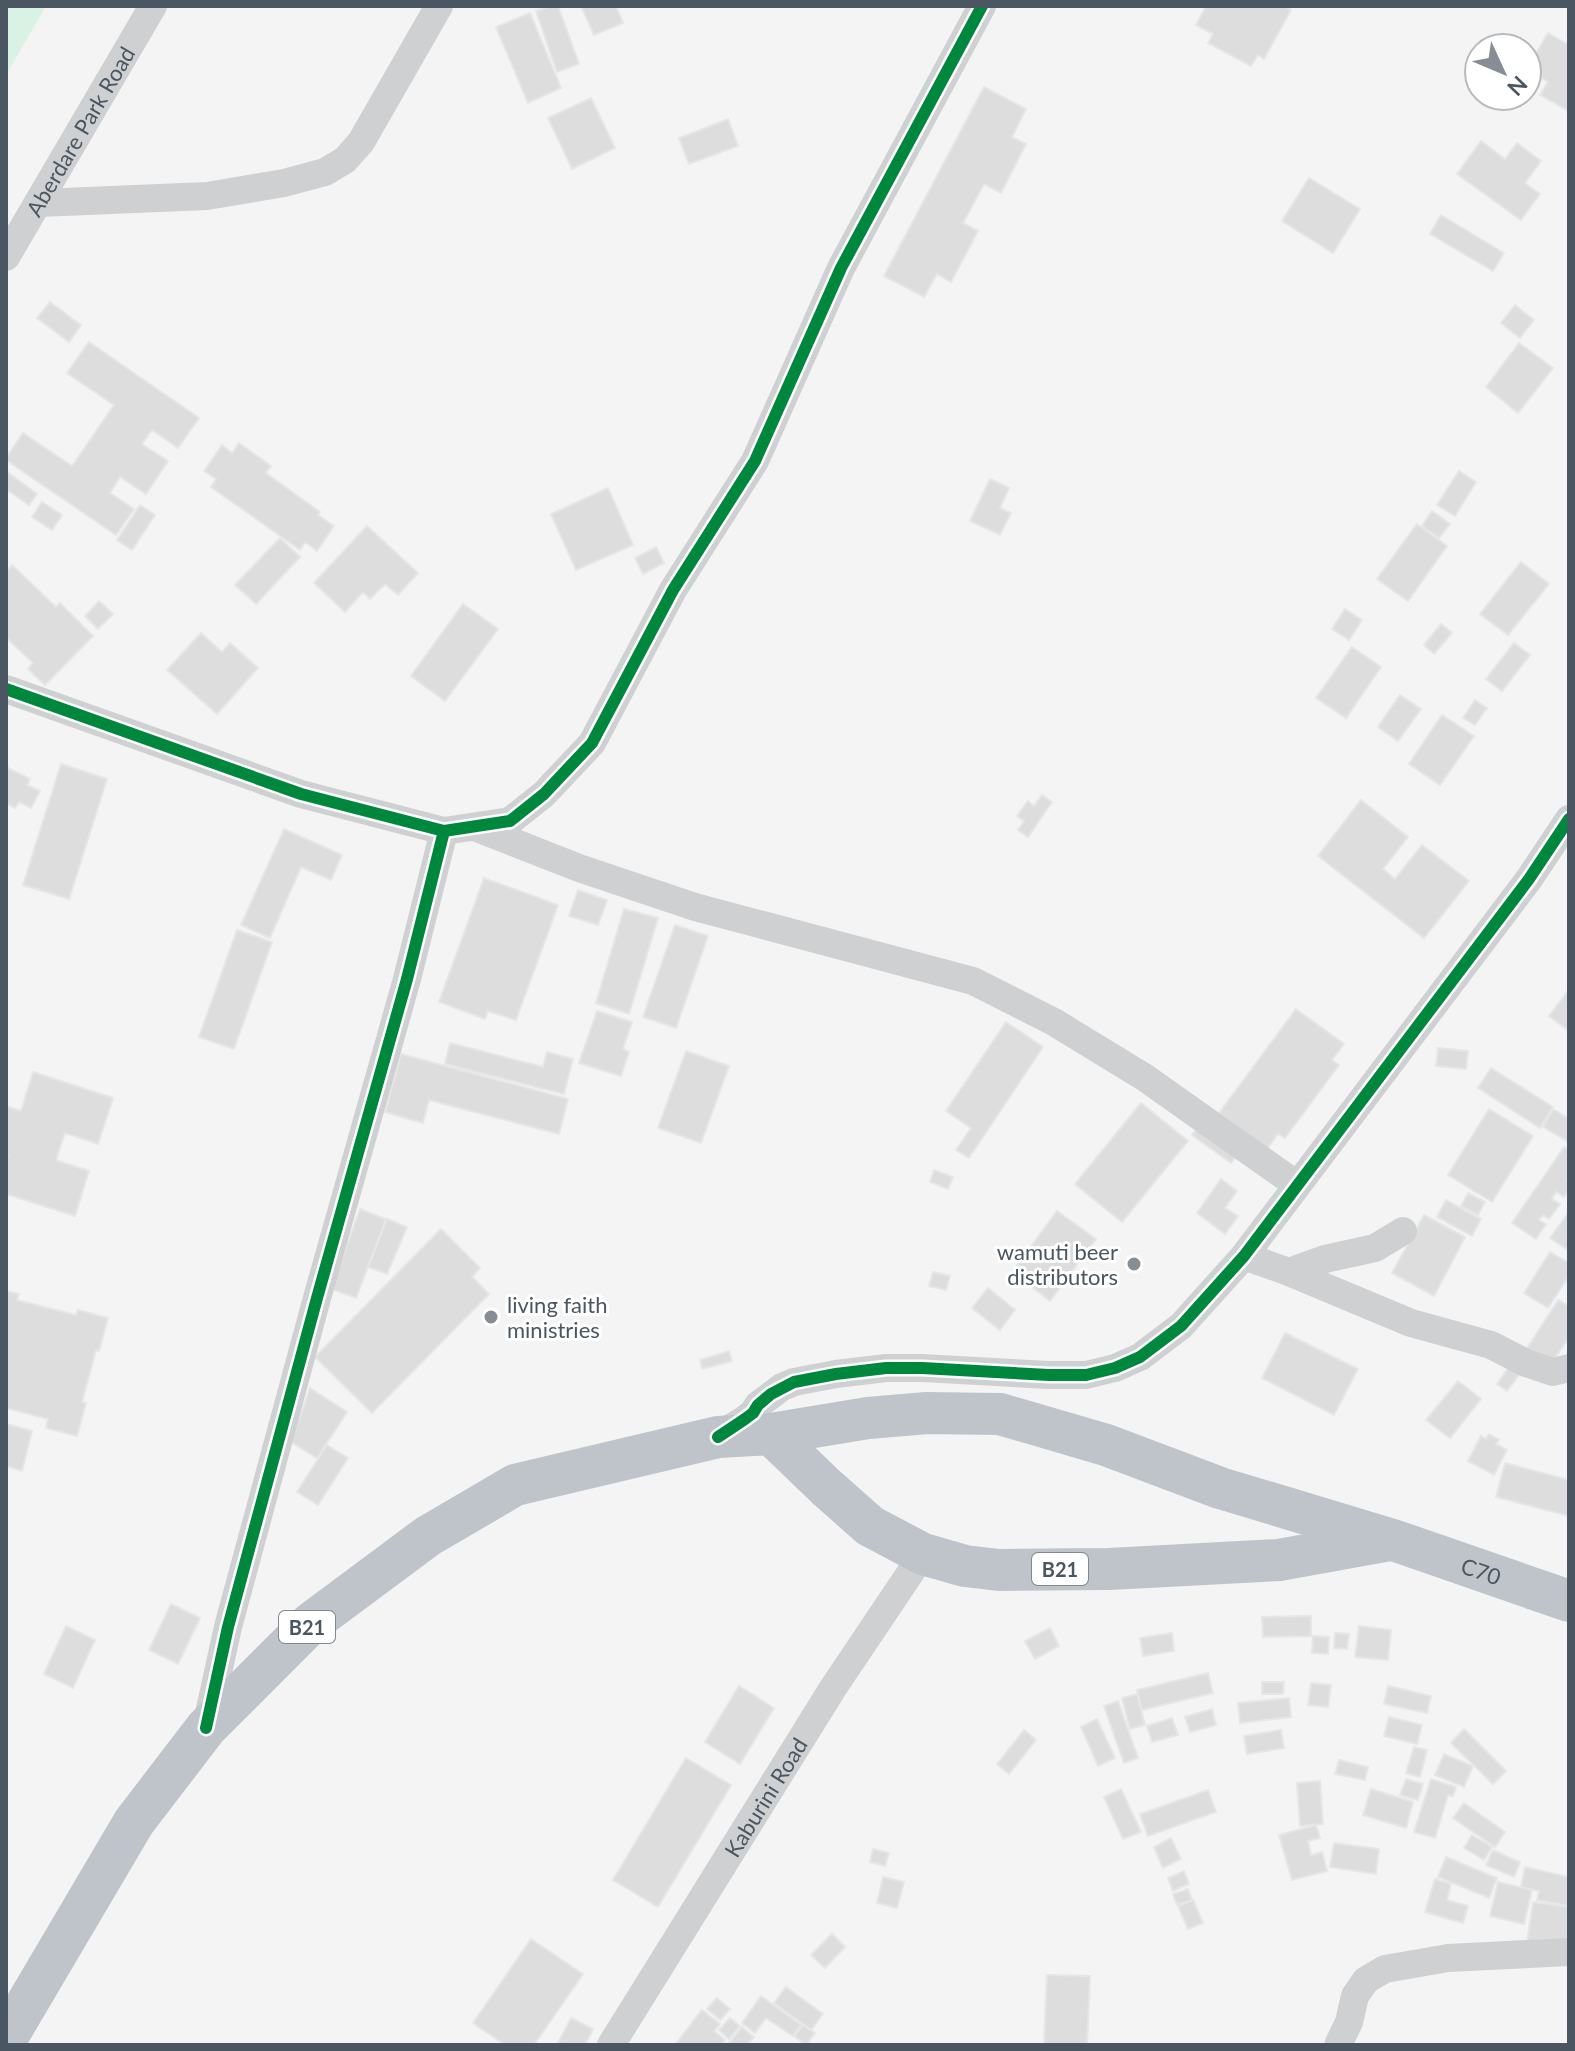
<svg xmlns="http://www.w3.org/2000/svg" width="1575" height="2051" font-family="Lato,sans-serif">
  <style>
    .green { fill: #d9f2e3 }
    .building { fill: #ddddde; stroke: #e5e6e7; stroke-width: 2 }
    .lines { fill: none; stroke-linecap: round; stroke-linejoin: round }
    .minor { stroke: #ced0d2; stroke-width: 28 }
    .highway { stroke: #bec4c9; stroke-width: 42 }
    .cycleway-casing { stroke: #fff; stroke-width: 17 }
    .cycleway { stroke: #00873e; stroke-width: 12 }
    .poi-dot { fill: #868d94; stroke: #fff; stroke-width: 3 }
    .labels { text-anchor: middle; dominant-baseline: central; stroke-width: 6; stroke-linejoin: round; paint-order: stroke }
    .shield { fill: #fff; stroke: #808990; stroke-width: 2 }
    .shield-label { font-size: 20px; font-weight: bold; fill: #4a5661 }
    .street-label { font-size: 22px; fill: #4a5661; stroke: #fff }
    .poi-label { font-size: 22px; fill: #4a5661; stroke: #fff; text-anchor: end }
  </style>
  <rect width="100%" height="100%" fill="#f4f4f4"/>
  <polygon class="green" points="6,6 46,6 6,75"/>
  <g class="building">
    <polygon points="551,6 558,6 579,64 557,72 536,11"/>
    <polygon points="581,6 616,6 623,23 594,35"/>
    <polygon points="1206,6 1284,6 1291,10 1264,59 1258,55 1251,66 1208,43 1213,34 1196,25"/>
    <polygon points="530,13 561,88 528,103 496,27"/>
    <polygon points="1548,33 1569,45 1569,106 1567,110 1540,95 1548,82 1527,69"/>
    <polygon points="984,87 1026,109 1012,137 1026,144 1001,193 984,184 963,223 978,231 951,282 937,274 924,297 884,276"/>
    <polygon points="591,98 615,148 572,169 548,118"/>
    <polygon points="728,119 738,146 689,164 679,138"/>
    <polygon points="1481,141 1505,159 1517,143 1541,161 1525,183 1540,194 1521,220 1457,174"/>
    <polygon points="1309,178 1360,209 1333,253 1282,221"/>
    <polygon points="1441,215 1504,253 1493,271 1430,234"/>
    <polygon points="50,302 81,325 69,342 37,318"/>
    <polygon points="1515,305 1534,320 1520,338 1501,323"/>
    <polygon points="89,342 199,418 178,448 152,430 142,444 168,461 146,494 120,477 110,493 134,509 116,535 6,460 6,458 23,433 72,466 114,405 67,373"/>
    <polygon points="1519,343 1553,368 1518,413 1486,387"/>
    <polygon points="239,443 271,466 266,473 320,512 318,515 334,526 317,551 305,542 300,550 211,487 216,479 204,471 222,445 232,453"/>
    <polygon points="6,471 37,494 29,505 6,489"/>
    <polygon points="1459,471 1476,482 1455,516 1437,505"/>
    <polygon points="990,479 1009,488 1000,508 1011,513 1000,535 970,521"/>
    <polygon points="608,488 633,545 576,570 551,514"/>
    <polygon points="42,502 62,515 52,530 32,517"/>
    <polygon points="140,505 155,515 132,550 117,540"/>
    <polygon points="1432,511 1450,524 1439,538 1422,526"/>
    <polygon points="1417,524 1447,546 1408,601 1377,579"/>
    <polygon points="367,526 418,573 398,595 385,584 370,599 363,592 345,612 314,583"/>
    <polygon points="280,538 300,557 256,604 235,585"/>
    <polygon points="656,547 664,563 643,574 635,558"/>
    <polygon points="1521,562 1549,584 1508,635 1480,614"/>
    <polygon points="12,565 56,607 60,603 93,636 45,685 28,669 33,663 6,637 6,572"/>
    <polygon points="99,601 113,614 98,629 85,616"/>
    <polygon points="463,604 498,629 445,701 411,676"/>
    <polygon points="1345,609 1362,620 1349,640 1332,629"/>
    <polygon points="1441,624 1452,633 1434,654 1424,645"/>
    <polygon points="201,633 222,652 230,643 258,668 217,714 167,670"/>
    <polygon points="1514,643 1530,655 1502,691 1486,679"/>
    <polygon points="1352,647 1381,667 1346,718 1316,698"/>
    <polygon points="1400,695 1421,709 1398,741 1378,727"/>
    <polygon points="1475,700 1487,708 1475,725 1463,718"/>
    <polygon points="1442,715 1474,736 1440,785 1409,764"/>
    <polygon points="61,764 107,779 69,899 23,885"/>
    <polygon points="6,767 30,779 27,785 40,791 31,808 19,802 15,808 6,803"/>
    <polygon points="1042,795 1052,802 1028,837 1018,830 1024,821 1017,816 1028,801 1034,806"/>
    <polygon points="1361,800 1408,837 1383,869 1395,879 1422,845 1469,881 1424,938 1318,856"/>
    <polygon points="284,829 342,855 331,880 301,867 270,938 241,925"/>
    <polygon points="484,878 558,905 516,1020 488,1011 485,1019 439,1002"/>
    <polygon points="578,890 607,900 598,925 569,916"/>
    <polygon points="624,909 658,918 629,1014 596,1003"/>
    <polygon points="675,925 708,936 676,1028 643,1017"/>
    <polygon points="237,930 272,942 234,1049 199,1037"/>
    <polygon points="1569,990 1569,1031 1549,1016"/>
    <polygon points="1296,1009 1344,1044 1332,1060 1339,1065 1285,1138 1278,1134 1267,1149 1219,1113"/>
    <polygon points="597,1011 632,1022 623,1049 629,1052 621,1076 579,1063"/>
    <polygon points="1006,1022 1043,1047 969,1158 956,1150 971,1128 946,1111"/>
    <polygon points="450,1043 543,1067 547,1052 573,1059 564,1094 445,1064"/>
    <polygon points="1438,1048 1468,1051 1466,1069 1436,1066"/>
    <polygon points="686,1051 729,1066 701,1143 658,1128"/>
    <polygon points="401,1054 568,1099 559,1134 429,1100 423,1123 385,1112"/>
    <polygon points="1491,1068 1553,1107 1540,1128 1478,1088"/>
    <polygon points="33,1072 113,1098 98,1144 65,1133 56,1160 89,1171 75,1216 6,1194 6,1160 8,1155 6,1154 6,1106 21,1111"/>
    <polygon points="1141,1103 1188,1141 1122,1222 1075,1184"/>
    <polygon points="1489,1109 1533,1136 1492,1202 1448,1175"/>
    <polygon points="1553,1109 1569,1119 1569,1142 1543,1127"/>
    <polygon points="1199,1125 1239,1153 1231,1163 1192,1135"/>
    <polygon points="1564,1147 1569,1150 1569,1177 1567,1180 1569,1182 1569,1190 1564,1197 1556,1192 1552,1199 1560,1204 1549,1219 1543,1215 1539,1220 1546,1224 1536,1239 1512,1223"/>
    <polygon points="934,1170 953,1177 948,1189 930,1182"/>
    <polygon points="1221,1179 1237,1191 1225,1208 1238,1216 1225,1234 1197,1213"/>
    <polygon points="1468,1193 1485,1202 1478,1215 1461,1206"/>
    <polygon points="1446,1200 1481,1219 1472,1236 1437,1217"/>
    <polygon points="360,1209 386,1219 356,1298 331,1289"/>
    <polygon points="1057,1211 1096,1239 1050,1301 1012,1272"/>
    <polygon points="1569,1212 1569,1251 1550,1238"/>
    <polygon points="1424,1215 1465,1237 1434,1296 1392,1273"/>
    <polygon points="387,1219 407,1227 387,1274 368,1267"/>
    <polygon points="441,1229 480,1268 472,1277 489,1294 372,1413 315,1357"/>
    <polygon points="1550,1252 1569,1263 1569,1276 1548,1308 1524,1293"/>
    <polygon points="933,1272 950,1276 946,1290 929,1286"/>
    <polygon points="988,1288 1015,1310 1000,1330 972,1308"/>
    <polygon points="6,1291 19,1294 17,1300 76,1315 78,1310 108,1318 99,1351 96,1350 82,1402 86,1403 77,1436 46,1428 48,1419 6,1408"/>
    <polygon points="1558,1300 1569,1306 1569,1337 1550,1366 1526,1350"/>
    <polygon points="1285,1333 1358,1369 1334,1415 1262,1378"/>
    <polygon points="729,1351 732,1361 702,1369 700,1360"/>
    <polygon points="1511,1364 1522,1371 1507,1391 1497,1384"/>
    <polygon points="1458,1381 1481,1399 1450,1438 1426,1420"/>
    <polygon points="310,1388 347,1412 317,1458 291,1442"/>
    <polygon points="6,1424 32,1431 22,1471 6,1466"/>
    <polygon points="1489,1434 1499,1440 1496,1444 1507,1450 1494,1475 1468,1461 1481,1436 1486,1439"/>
    <polygon points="327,1445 348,1458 318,1505 297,1492"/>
    <polygon points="1505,1463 1569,1480 1569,1516 1496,1497"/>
    <polygon points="171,1604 200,1618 178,1664 149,1650"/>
    <polygon points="1311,1616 1311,1636 1263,1637 1262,1617"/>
    <polygon points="66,1626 95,1640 73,1688 44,1674"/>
    <polygon points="1359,1626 1391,1630 1388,1660 1355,1657"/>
    <polygon points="1050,1628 1059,1646 1035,1659 1025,1641"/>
    <polygon points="1172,1633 1174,1651 1143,1656 1140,1638"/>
    <polygon points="1335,1633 1349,1634 1347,1649 1334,1648"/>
    <polygon points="1313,1636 1329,1637 1328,1654 1312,1653"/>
    <polygon points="1208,1673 1213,1693 1142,1710 1137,1690"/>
    <polygon points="1262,1682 1284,1682 1283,1694 1262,1694"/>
    <polygon points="1311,1683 1331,1685 1328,1707 1308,1705"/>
    <polygon points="739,1686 774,1708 740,1764 705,1742"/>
    <polygon points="1388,1686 1431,1696 1427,1713 1384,1704"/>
    <polygon points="1137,1694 1145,1725 1130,1729 1122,1698"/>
    <polygon points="1289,1698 1291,1717 1240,1723 1238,1703"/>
    <polygon points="1118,1701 1138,1758 1124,1763 1104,1706"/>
    <polygon points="1212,1709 1216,1725 1190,1732 1185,1717"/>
    <polygon points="1389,1717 1422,1725 1417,1744 1384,1736"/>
    <polygon points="1172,1718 1178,1735 1152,1742 1147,1726"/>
    <polygon points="1097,1719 1115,1758 1098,1766 1081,1727"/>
    <polygon points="1464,1729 1506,1771 1493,1784 1451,1743"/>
    <polygon points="1024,1730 1036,1740 1009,1774 997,1764"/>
    <polygon points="1281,1730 1284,1748 1247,1754 1244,1736"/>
    <polygon points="1414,1747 1427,1750 1420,1777 1406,1773"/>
    <polygon points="1444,1754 1473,1766 1464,1787 1435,1775"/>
    <polygon points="686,1758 731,1785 658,1907 613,1880"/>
    <polygon points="1339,1760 1368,1767 1365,1780 1335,1774"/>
    <polygon points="1406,1779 1423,1784 1418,1800 1400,1795"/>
    <polygon points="1431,1779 1456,1787 1453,1796 1448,1795 1435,1838 1414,1832"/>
    <polygon points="1320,1781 1323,1824 1300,1826 1297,1783"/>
    <polygon points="1121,1789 1141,1832 1123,1839 1104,1797"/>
    <polygon points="1371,1789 1413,1802 1406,1828 1363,1815"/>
    <polygon points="1208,1790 1216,1812 1148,1836 1140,1814"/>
    <polygon points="1464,1803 1505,1832 1495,1847 1453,1818"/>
    <polygon points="1316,1825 1320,1838 1308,1841 1311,1855 1322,1852 1327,1871 1292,1880 1279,1835"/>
    <polygon points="1472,1835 1492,1847 1484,1860 1464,1848"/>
    <polygon points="1171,1838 1181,1859 1163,1868 1154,1847"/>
    <polygon points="1334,1843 1379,1849 1376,1874 1330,1867"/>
    <polygon points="873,1849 889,1853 885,1866 870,1862"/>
    <polygon points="1493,1850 1520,1862 1514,1877 1486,1865"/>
    <polygon points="1446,1857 1497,1878 1489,1898 1438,1877"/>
    <polygon points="1525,1867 1569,1877 1568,1906 1537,1900 1539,1891 1521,1887"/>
    <polygon points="1184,1871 1189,1884 1173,1891 1168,1878"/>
    <polygon points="883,1877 904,1882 897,1908 877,1903"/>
    <polygon points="1435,1879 1451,1884 1447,1900 1468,1906 1463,1923 1425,1912"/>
    <polygon points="1498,1882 1532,1890 1524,1924 1490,1916"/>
    <polygon points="1188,1889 1192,1900 1177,1905 1173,1894"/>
    <polygon points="1193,1900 1203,1923 1188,1929 1178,1906"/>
    <polygon points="1533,1902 1569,1907 1567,1947 1527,1941"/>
    <polygon points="832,1934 845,1947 825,1968 811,1955"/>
    <polygon points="531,1939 583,1974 534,2045 505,2045 473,2023"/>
    <polygon points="1047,1975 1090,1976 1087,2045 1044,2045"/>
    <polygon points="786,1987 823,2014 811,2030 774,2003"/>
    <polygon points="761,1996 801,2025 793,2036 766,2018 755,2033 742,2023"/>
    <polygon points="717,1998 730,2009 720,2020 707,2009"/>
    <polygon points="702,2010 720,2024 714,2031 725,2040 721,2045 675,2045"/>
    <polygon points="571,2018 593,2029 585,2045 557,2045"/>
    <polygon points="730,2018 740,2026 729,2039 719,2030"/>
    <polygon points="803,2025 815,2033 806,2045 794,2036"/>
    <polygon points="742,2027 754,2037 747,2045 727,2045"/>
  </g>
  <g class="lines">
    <g class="minor">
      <polyline points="39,203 207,196 284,183 325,172 345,160 361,142 439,6"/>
      <path id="s1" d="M6,257l147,-251"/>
      <polyline points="6,689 301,794 444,831 510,821 544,794 592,743 673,590 755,461 841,268 982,6"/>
      <polyline points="477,828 579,868 695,907 973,981 1054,1022 1144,1077 1297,1185"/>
      <polyline points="1244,1256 1289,1272 1411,1323 1491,1345 1526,1363 1553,1372 1569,1368"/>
      <polyline points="1289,1272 1325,1259 1375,1248 1403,1231"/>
      <polyline points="721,1434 745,1419 753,1413 758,1405 782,1387 794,1382 836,1374 886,1368 922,1368 1049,1375 1086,1375 1115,1368 1140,1357 1181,1326 1244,1256 1529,879 1569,819"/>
      <polyline points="206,1727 228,1627 317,1298 407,979 444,831"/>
      <path id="s2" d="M611,2045l222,-357 90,-134"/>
      <polyline points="1338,2045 1349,2022 1355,1996 1366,1980 1385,1969 1448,1958 1569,1952"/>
    </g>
    <g class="highway">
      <polyline points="771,1434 826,1487 870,1526 923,1554 965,1566 999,1570 1109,1569 1279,1560 1384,1541"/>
      <path id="s3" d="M6,2039l128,-217 72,-94 105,-105 117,-87 87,-51 203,-48 53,-3 97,-16 59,-5 73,1 106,31 114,43 173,52 176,61"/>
    </g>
    <g class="cycleway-casing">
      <g id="cycleway">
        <polyline points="6,689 301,794 444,831 510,821 544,794 592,743 673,590 755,461 841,268 982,6"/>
        <polyline points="718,1437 745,1419 753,1413 758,1405 771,1394 794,1382 836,1374 886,1368 922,1368 1049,1375 1086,1375 1115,1368 1140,1357 1181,1326 1244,1256 1529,879 1569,819"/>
        <polyline points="206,1728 228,1627 317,1298 407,979 444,831"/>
      </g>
    </g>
    <use href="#cycleway" class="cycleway"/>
  </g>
  <g class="poi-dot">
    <circle cx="1134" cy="1264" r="8"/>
    <circle cx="491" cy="1317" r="8"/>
  </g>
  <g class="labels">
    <g class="shield">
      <rect x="1032" y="1553" width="56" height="32" rx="6"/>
      <rect x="279" y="1611" width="56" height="32" rx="6"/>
    </g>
    <g class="shield-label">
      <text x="1060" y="1569">B21</text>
      <text x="307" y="1627">B21</text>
    </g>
    <g class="street-label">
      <text stroke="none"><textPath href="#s1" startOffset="146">Aberdare Park Road</textPath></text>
      <text stroke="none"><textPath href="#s3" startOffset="1764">C70</textPath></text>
      <text stroke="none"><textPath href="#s2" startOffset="292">Kaburini Road</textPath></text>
    </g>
    <g class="poi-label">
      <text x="1118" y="1251">wamuti beer<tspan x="1118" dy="25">distributors</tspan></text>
      <text x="507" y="1304" text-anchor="start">living faith<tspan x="507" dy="25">ministries</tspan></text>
    </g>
  </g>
  <rect width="1575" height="2051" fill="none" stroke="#4a5661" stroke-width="16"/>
  <g transform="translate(1503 72) rotate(134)"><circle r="38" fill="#ffffff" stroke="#b7bbc0" stroke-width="2"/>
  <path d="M0-6L14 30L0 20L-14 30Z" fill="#868d94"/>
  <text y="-12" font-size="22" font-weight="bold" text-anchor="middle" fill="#4a5661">N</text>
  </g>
</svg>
